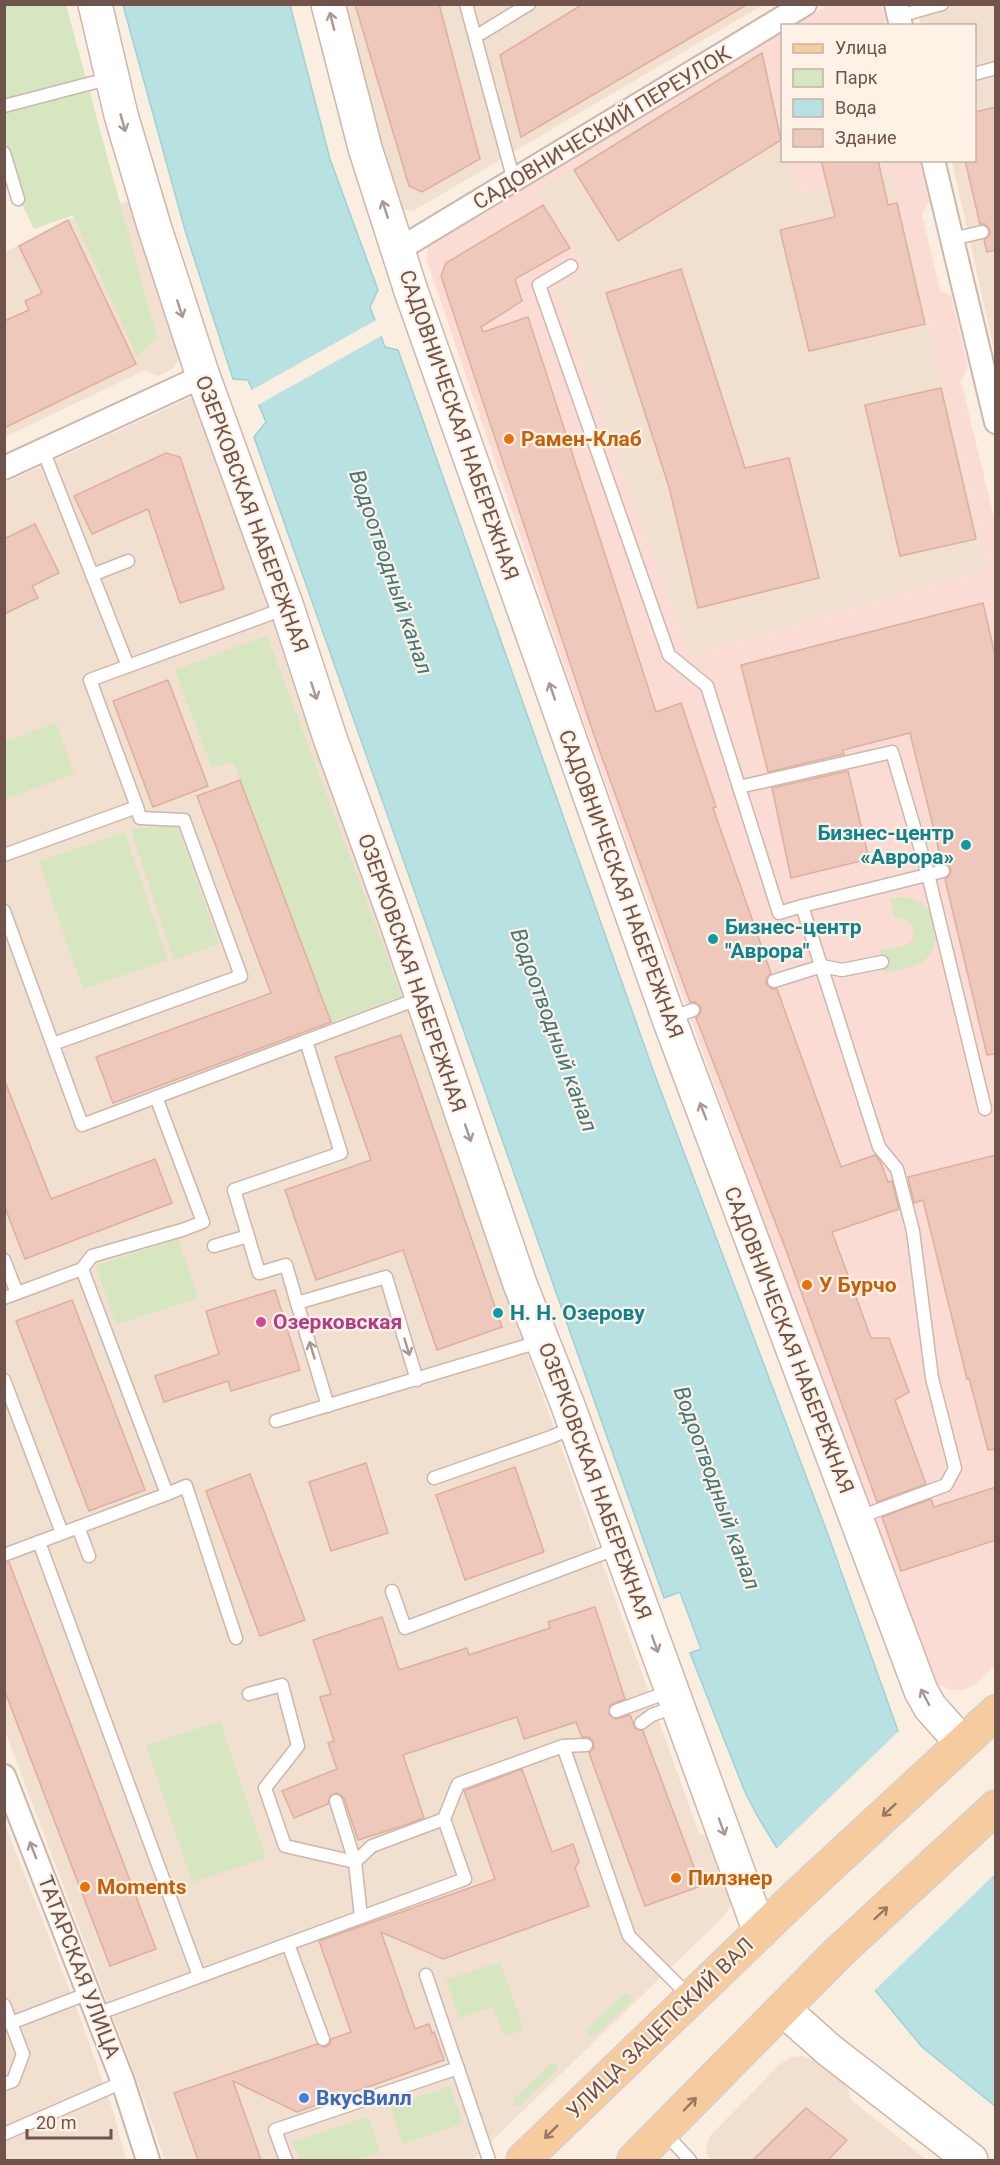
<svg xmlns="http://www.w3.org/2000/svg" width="1000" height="2165" font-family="Roboto,sans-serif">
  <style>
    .residential { fill: #f1dfd0 }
    .commercial { fill: #fadcd5 }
    .green { fill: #d5e6c1 }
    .water { fill: #b8e1e2; stroke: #9ed1d3; stroke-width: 1.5 }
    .pier { fill: #faeee1 }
    .building { fill: #eec9bb; stroke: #dfae9c; stroke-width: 1.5 }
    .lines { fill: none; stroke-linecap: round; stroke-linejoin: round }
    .lane-casing { stroke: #cdb7ac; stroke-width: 15 }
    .street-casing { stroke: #cdb7ac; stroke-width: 26 }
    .secondary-casing { stroke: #cfb6a9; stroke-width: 36 }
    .primary-casing { stroke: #d7cfcc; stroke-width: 36 }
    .lane { stroke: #fff; stroke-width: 12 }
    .street { stroke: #fff; stroke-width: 22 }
    .secondary { stroke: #fff; stroke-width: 33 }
    .primary { stroke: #f6cb9d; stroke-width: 33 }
    .oneway { stroke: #a99892 }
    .oneway2 { stroke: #987763 }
    .food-dot { fill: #e8710a; stroke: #fef2e7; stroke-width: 2 }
    .culture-dot { fill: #0f9aa8; stroke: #fef2e7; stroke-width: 2 }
    .hotel-dot { fill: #d1479c; stroke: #fef2e7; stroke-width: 2 }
    .shop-dot { fill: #3f7fe0; stroke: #fef2e7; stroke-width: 2 }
    .labels { text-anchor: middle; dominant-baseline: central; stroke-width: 4.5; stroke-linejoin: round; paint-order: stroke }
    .street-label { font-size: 21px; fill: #70534a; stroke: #fef2e7 }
    .food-label { font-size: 21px; font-weight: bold; fill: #c56008; stroke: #fef2e7; text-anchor: start }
    .culture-label { font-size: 21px; font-weight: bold; fill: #0d838f; stroke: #fef2e7; text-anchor: start }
    .hotel-label { font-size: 21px; font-weight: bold; fill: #b23c85; stroke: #fef2e7; text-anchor: start }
    .shop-label { font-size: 21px; font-weight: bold; fill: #366cbe; stroke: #fef2e7; text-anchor: start }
    .water-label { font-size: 22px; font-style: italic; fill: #43787b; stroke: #fef2e7 }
  </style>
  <rect width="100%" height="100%" fill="#faeee1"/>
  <g class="residential">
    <polygon points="340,5 763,5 413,211 401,208 398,203"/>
    <polygon points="915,5 995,5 995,353 952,161 974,160 974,26 921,25"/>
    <polygon points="763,49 782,134 782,160 789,161 796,193 892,171 987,569 690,656 555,288 587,272 582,261 570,248 535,191"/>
    <polygon points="129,201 169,326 178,329 182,351 180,358 171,370 157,376 145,370 5,437 5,252 68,220"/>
    <polygon points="190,398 195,399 204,408 464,1176 699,1833 713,1839 731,1895 730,1907 723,1917 472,2160 165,2160 142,2094 5,1731 5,483"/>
    <polygon points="4,1822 77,2009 114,2114 126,2160 5,2160"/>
    <polygon points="803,2056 819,2062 847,2084 850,2099 927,2160 710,2160 706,2150 710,2136 778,2066 791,2057"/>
  </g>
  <g class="commercial">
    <polygon points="830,4 881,5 886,19 883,25 794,25"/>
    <polygon points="782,33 782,134 763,50 535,191 570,248 582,261 587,272 555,288 690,656 987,569 892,172 796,193 789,161 917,160 920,163 929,201 922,214 940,290 951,296 968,367 961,381 996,526 996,1665 975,1684 964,1690 949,1690 934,1682 874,1527 578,706 427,261 428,247"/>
  </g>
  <g class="green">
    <polygon points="5,5 66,5 157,339 137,356 73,215 34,229 5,169"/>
    <polygon points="267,636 402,996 331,1022 233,761 212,768 175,670"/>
    <polygon points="56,723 74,774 7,798 4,790 5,742"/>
    <polygon points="177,826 219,944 174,960 131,829"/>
    <polygon points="124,832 168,960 83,989 39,861"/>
    <path d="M902,897c8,1 16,3 22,8 14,12 16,38 4,52 -11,11 -29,13 -44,16l-4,-23c8,-1 22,-2 29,-7 13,-12 -1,-26 -15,-25l-4,-19z"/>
    <polygon points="178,1239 198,1298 116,1325 96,1266"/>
    <polygon points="220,1721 266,1858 192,1882 146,1745"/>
    <polygon points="500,1962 524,2030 504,2036 493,2007 459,2018 446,1980"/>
    <polygon points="625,1993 632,1996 631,2001 593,2037 588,2036 587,2029"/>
    <polygon points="551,2063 557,2064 557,2070 519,2106 514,2106 514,2099"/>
    <polygon points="450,2086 463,2123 403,2144 390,2107"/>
    <polygon points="368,2116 380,2152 356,2160 299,2160 293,2142"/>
  </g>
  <path class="water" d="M123,5h167l40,154 48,131 -8,17 15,40 13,3 256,723 173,459 71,199 97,148v227l-73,-59 -47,-57 -98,-142 -19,-31 -13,-25 -55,-139 11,-4 -21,-57 -16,6c-138,-387 -272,-775 -410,-1161l12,-15 -18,-42 -15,-1 -48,-149z"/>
  <g class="pier">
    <polygon points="378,319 383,335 256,406 250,391"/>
    <polygon points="901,1729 995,1874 873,1992 775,1850"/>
  </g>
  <g class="building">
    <polygon points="355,4 439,4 480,159 422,192 409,186"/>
    <polygon points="583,4 748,4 521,137 500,55"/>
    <polygon points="762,53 781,140 618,241 574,170"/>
    <polygon points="996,107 996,250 987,252 984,240 990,235 990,230 985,224 980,224 965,160 975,160 975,112"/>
    <polygon points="821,160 878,160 888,205 897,203 925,324 809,351 780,230 835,217"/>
    <polygon points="543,205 570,248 515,279 522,301 481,327 483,332 528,317 656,712 681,703 716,807 713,808 771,973 766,979 766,984 772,989 777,989 841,1167 875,1155 880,1161 888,1182 892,1181 899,1209 832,1232 871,1338 889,1338 909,1392 895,1400 926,1484 877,1502 786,1250 696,1018 701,1012 701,1007 695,1002 690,1002 594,735 441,276 446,263"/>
    <polygon points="68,220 136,364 4,428 4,321 29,310 25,301 42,293 19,246"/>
    <polygon points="681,269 745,468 789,458 819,578 698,608 669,487 606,293"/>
    <polygon points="941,388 976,539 900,556 865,405"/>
    <polygon points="166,453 180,457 224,589 180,603 148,509 92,534 74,496"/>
    <polygon points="35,524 59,573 32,586 38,598 4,614 4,539"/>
    <polygon points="983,603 996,659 996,1054 987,1055 945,879 949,876 951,870 948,865 942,863 910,733 843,750 844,754 768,772 741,665"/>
    <polygon points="168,680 208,786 153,807 113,701"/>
    <polygon points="848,771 869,859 791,878 772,788"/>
    <polygon points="240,780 331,1022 113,1103 96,1057 271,993 197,796"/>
    <polygon points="401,1035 502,1327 437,1350 403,1250 316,1280 285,1190 371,1160 335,1057"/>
    <polygon points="4,1084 6,1084 51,1199 155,1159 172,1203 25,1259 4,1205"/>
    <polygon points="996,1155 996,1449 988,1450 969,1378 967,1379 923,1200 914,1203 908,1177"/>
    <polygon points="275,1290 300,1370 231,1391 228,1381 164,1402 155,1376 219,1354 206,1311"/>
    <polygon points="72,1300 145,1490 89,1511 16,1321"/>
    <polygon points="366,1463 388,1533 331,1551 309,1482"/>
    <polygon points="515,1467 544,1552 465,1580 436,1495"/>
    <polygon points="250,1474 305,1620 260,1636 206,1491"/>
    <polygon points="996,1487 996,1540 901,1571 882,1517 931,1499 934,1507"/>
    <polygon points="9,1562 156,1949 110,1966 4,1689 4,1563"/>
    <polygon points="595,1607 625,1699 610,1705 609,1714 615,1719 630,1715 635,1728 643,1731 701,1886 645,1906 589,1753 594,1748 593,1741 589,1737 582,1737 576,1722 524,1739 517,1717 403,1755 424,1818 405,1825 358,1840 344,1798 337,1793 330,1796 328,1804 294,1818 282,1791 337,1769 328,1743 334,1741 320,1697 331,1694 313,1640 382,1617 399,1670 467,1648 469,1655 550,1628 548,1622"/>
    <polygon points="522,1769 552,1852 573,1844 579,1862 575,1868 589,1906 443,1959 381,1932 415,2029 429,2024 432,2033 434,2032 444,2060 297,2112 233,2081 261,2160 198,2160 174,2093 317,2044 325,2047 330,2044 331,2039 351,2032 319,1941 495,1879 464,1791"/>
    <polygon points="806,2108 847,2140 828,2160 753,2160"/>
  </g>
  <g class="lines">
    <g class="lane-casing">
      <g id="lane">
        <polyline points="466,4 514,181"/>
        <polyline points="899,16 942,4"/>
        <polyline points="475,37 529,4"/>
        <polyline points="974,74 996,68"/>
        <polyline points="4,106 111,78"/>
        <polyline points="4,153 18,199"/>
        <polyline points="952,239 982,232"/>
        <polyline points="571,266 539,285 669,655 707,686 779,913 802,906 879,1147 897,1169 913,1231 932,1378 955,1468 946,1485 857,1518"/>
        <polyline points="43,450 128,666"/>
        <polyline points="92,575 128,561"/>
        <polyline points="739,787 892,752 928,874 985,1109"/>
        <polyline points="137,807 90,680 286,608"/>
        <polyline points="4,855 137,807 140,818 184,820 241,976 53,1044"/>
        <polyline points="802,906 943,871"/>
        <polyline points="4,911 82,1125 420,998"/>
        <polyline points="774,981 822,966 842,970 882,962"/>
        <polyline points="670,1018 693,1010"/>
        <polyline points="214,1246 248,1236"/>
        <polyline points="4,1260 17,1293"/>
        <polyline points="82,1269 92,1256 182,1230 203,1222 156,1097"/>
        <polyline points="4,1298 82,1269 167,1494 4,1555"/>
        <polyline points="297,1303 286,1265 259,1273 234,1190 341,1153 306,1041"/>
        <polyline points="4,1380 62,1533"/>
        <polyline points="328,1406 297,1303 386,1277 417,1380"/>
        <polyline points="276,1421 542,1341"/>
        <polyline points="434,1478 551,1437 574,1427"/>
        <polyline points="167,1494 186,1486 236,1638"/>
        <polyline points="78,1527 89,1556"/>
        <polyline points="39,1542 199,1976"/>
        <polyline points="392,1591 405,1628 618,1548"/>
        <polyline points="249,1694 282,1685 298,1746 265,1788 285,1846 355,1862"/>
        <polyline points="616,1711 671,1691"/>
        <polyline points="641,1723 652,1715 677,1706"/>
        <polyline points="563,1746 586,1745"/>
        <polyline points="336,1801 355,1862 361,1917"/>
        <polyline points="355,1862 372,1846 444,1819"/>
        <polyline points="288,1944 323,2039"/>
        <polyline points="426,1975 489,2160"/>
        <polyline points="4,2005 23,2054 13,2081 4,2084"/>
        <polyline points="97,2014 465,1879 444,1819 458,1784 563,1746 629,1936 690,1997"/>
        <polyline points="11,2023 89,1993"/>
        <polyline points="663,2131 690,2160"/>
        <polyline points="4,2134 123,2082"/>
        <polyline points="286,2160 275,2130 458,2068"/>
      </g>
    </g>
    <g class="street-casing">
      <g id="street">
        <polyline points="896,4 901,26"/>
        <polyline points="933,160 996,422"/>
        <polyline points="398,250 805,4"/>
        <polyline points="4,468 203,376"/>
        <polyline points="4,1776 123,2082 148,2160"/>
      </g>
    </g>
    <g class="secondary-casing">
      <g id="secondary">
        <polyline points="95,4 121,115 154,226 203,376 287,607 330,738 396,921 520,1284 567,1403 760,1932"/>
        <polyline points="328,4 365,148 411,291 669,1019 921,1691 930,1707 962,1743"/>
        <polyline points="783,2009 829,2050 971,2160"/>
      </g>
    </g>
    <g class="primary-casing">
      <g id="primary">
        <polyline points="523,2160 797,1896 996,1712"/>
        <polyline points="634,2160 838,1953 996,1807"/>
      </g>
    </g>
    <use href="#lane" class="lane"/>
    <use href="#street" class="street"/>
    <use href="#secondary" class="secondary"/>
    <use href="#primary" class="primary"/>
  </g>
  <defs><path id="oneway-shaft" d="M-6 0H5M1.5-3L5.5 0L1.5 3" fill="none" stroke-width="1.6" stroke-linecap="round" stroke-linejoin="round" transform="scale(1.5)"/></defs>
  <g class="oneway">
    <use href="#oneway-shaft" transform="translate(332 21) rotate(-104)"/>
    <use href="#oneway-shaft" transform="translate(123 123) rotate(74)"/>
    <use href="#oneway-shaft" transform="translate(385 209) rotate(-108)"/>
    <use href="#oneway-shaft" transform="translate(180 309) rotate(72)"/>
    <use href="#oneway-shaft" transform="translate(314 691) rotate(72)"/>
    <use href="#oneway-shaft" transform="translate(552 691) rotate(-109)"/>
    <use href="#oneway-shaft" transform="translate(703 1111) rotate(-111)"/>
    <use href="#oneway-shaft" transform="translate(468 1133) rotate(71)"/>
    <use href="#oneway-shaft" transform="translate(407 1347) rotate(73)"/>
    <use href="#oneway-shaft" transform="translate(312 1350) rotate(-107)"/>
    <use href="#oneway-shaft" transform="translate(655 1644) rotate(70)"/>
    <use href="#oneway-shaft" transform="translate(925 1697) rotate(-118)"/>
    <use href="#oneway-shaft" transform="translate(722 1827) rotate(70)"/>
    <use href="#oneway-shaft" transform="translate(33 1850) rotate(-111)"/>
  </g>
  <g class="oneway2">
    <use href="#oneway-shaft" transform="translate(889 1810) rotate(137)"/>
    <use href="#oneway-shaft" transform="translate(881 1913) rotate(-43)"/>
    <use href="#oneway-shaft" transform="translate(690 2104) rotate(-46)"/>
    <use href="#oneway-shaft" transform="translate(551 2132) rotate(135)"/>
  </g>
  <g class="food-dot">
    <circle cx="509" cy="439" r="6"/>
    <circle cx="807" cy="1285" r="6"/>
    <circle cx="676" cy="1878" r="6"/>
    <circle cx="85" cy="1887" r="6"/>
  </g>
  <g class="culture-dot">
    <circle cx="966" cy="845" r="6"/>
    <circle cx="713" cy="939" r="6"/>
    <circle cx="498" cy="1313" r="6"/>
  </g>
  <circle class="hotel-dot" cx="261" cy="1322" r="6"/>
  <circle class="shop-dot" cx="304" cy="2098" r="6"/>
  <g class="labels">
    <g class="street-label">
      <text transform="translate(602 128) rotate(-31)">САДОВНИЧЕСКИЙ ПЕРЕУЛОК</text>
      <text transform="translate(459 425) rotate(71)">САДОВНИЧЕСКАЯ НАБЕРЕЖНАЯ</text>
      <text transform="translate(252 514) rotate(70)">ОЗЕРКОВСКАЯ НАБЕРЕЖНАЯ</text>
      <text transform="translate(621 884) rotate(70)">САДОВНИЧЕСКАЯ НАБЕРЕЖНАЯ</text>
      <text transform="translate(412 973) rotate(71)">ОЗЕРКОВСКАЯ НАБЕРЕЖНАЯ</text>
      <text transform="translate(789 1340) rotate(69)">САДОВНИЧЕСКАЯ НАБЕРЕЖНАЯ</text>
      <text transform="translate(595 1481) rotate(70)">ОЗЕРКОВСКАЯ НАБЕРЕЖНАЯ</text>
      <text transform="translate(79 1967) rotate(69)">ТАТАРСКАЯ УЛИЦА</text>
      <text transform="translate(660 2028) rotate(-44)">УЛИЦА ЗАЦЕПСКИЙ ВАЛ</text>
    </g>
    <g class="food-label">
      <text x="521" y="439">Рамен-Клаб</text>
      <text x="819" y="1285">У Бурчо</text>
      <text x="688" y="1878">Пилзнер</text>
      <text x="97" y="1887">Moments</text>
    </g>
    <g class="culture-label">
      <text x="954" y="833" text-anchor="end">Бизнес-центр<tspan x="954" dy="24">«Аврора»</tspan></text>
      <text x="725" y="927">Бизнес-центр<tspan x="725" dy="24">"Аврора"</tspan></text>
      <text x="510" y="1313">Н. Н. Озерову</text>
    </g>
    <g class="hotel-label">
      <text x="273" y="1322">Озерковская</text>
    </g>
    <g class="shop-label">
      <text x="316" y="2098">ВкусВилл</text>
    </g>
    <g class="water-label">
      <text transform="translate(391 572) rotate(71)">Водоотводный канал</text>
      <text transform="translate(554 1030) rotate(70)">Водоотводный канал</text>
      <text transform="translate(717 1488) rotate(70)">Водоотводный канал</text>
    </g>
  </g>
  <rect width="1000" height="2165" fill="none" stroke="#70534a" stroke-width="12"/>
  <rect x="781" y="24" width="195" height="138" fill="#fef2e7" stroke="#c5b2a8" stroke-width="1.5"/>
  <rect x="793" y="44" width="30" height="9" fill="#f6cb9d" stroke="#c5b2a8" stroke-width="1.5"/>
  <text x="835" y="54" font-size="18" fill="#70534a">Улица</text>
  <rect x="793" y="69" width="30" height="18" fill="#d5e6c1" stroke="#c5b2a8" stroke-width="1.5"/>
  <text x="835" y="84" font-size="18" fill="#70534a">Парк</text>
  <rect x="793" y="99" width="30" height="18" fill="#b8e1e2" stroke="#c5b2a8" stroke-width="1.5"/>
  <text x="835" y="114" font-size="18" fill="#70534a">Вода</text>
  <rect x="793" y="129" width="30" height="18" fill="#eec9bb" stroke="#c5b2a8" stroke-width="1.5"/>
  <text x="835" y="144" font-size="18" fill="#70534a">Здание</text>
  <path d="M27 2129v9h84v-9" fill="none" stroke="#70534a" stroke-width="3"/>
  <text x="36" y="2129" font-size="18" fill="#70534a" stroke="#fef2e7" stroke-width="4.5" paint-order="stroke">20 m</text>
</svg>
